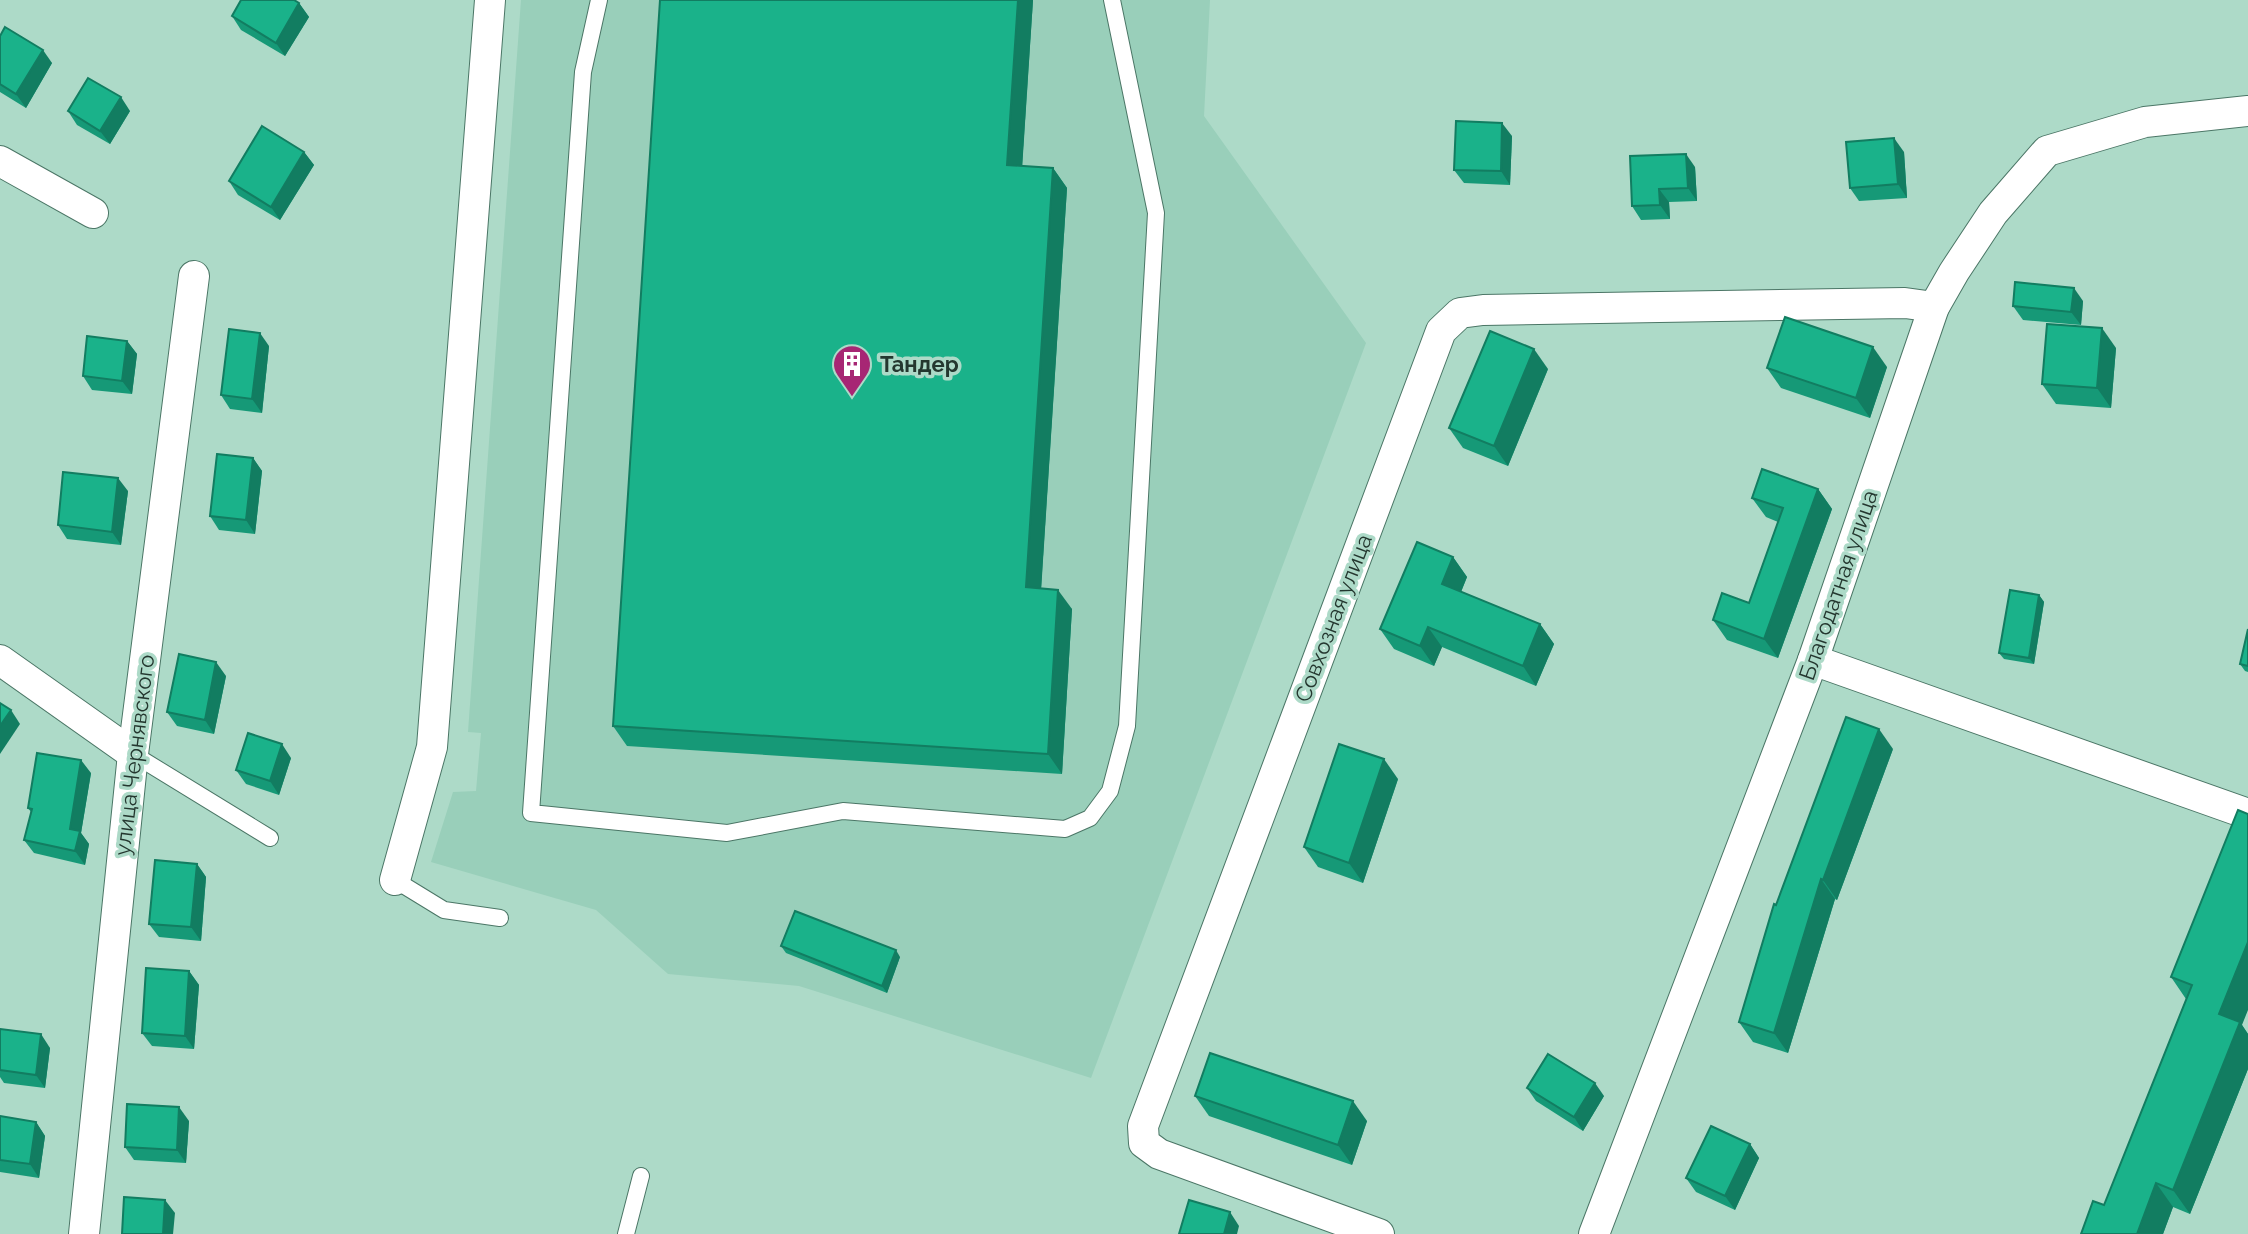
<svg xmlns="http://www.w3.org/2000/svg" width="2248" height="1234" font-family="Raleway,sans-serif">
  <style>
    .built { fill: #99cfba }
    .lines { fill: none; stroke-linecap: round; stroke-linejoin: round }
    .lane-casing { stroke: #4b7666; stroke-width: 18 }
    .street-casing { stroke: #4b7666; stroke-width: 32 }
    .lane { stroke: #fff; stroke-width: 16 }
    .street { stroke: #fff; stroke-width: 30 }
    .wall { fill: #169977 }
    .shaded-wall { fill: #127d61 }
    .building { fill: #1ab28a; stroke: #127d61; stroke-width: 2 }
    .labels { text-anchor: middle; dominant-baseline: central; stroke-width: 7; stroke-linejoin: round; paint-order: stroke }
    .poi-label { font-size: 22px; font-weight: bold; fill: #24372f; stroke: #addac8; text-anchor: start }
    .street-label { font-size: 22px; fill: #24372f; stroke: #addac8 }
  </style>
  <rect width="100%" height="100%" fill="#addac8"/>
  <polygon class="built" points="521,0 1210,0 1204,116 1366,343 1091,1078 799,986 668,974 596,910 431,862 453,792 476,791 481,733 468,732"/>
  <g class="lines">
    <g class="lane-casing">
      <g id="lane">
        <polyline points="599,0 583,72 531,813 727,833 843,811 1065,829 1090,818 1110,791 1127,726 1156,213 1112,0"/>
        <polyline points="133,754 270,838"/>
        <polyline points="395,880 444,910 500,918"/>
        <polyline points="626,1234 641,1176"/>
      </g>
    </g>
    <g class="street-casing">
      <g id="street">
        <polyline points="0,161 93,213"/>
        <polyline points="0,660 133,754"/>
        <polyline points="1813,660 2248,814"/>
        <polyline points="395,880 432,747 490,0"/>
        <polyline points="84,1234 133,754 194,276"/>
        <polyline points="1379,1234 1159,1154 1144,1143 1143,1126 1441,331 1460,313 1483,310 1905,303 1934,307"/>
        <polyline points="1594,1234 1813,660 1934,307 1954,272 1993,213 2047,151 2145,122 2248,111"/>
      </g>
    </g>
    <use href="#lane" class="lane"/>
    <use href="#street" class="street"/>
  </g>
  <g class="wall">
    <polygon points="660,0 1033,0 1022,166 1053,168 1067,188 1041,588 1072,609 1062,774 627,746 613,726"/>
    <polygon points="299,3 309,17 285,56 241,30 232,16"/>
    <polygon points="0,36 52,63 26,108 0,92"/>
    <polygon points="68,111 130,111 110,144 77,125"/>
    <polygon points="1512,136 1510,185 1464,183 1454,170"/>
    <polygon points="304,152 314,165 280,220 238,195 229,181"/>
    <polygon points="1904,152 1907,198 1859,201 1850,188"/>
    <polygon points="1695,167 1697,201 1669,202 1670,219 1641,220 1632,206"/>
    <polygon points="2083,301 2081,325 2023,320 2013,306"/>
    <polygon points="127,341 137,354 132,394 92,390 83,376"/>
    <polygon points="269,346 262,413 230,409 221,395"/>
    <polygon points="2116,348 2111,408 2056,404 2042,384"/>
    <polygon points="1887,367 1870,418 1781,388 1767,368"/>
    <polygon points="1548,369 1508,466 1463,448 1449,428"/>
    <polygon points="253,458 262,471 255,534 219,530 210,516"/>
    <polygon points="1818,489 1832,509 1778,658 1727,640 1713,620 1749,603 1778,522 1766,517 1752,498"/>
    <polygon points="128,491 121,545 67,539 58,525"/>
    <polygon points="1453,557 1467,577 1461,592 1540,624 1554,644 1536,686 1442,647 1434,666 1394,649 1380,629"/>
    <polygon points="2039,595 2044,602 2034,664 2004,659 1999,653"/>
    <polygon points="2248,629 2248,672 2245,671 2240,664"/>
    <polygon points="226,676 214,734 177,726 167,712"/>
    <polygon points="1893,749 1837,900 1835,899 1788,1053 1753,1042 1739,1022 1776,905"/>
    <polygon points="291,758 279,795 246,784 236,770"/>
    <polygon points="91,773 81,833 89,844 85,865 34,853 24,840 31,812 28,808"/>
    <polygon points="1398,779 1363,883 1318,867 1304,847"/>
    <polygon points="2238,810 2242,1025 2248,1034 2248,1069 2190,1214 2173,1207 2163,1234 2104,1205 2186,999 2171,977"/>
    <polygon points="197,864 206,877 201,941 159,937 149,924"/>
    <polygon points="781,946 900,957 887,993 786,953"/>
    <polygon points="189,971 199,985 194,1049 152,1046 142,1033"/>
    <polygon points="0,1029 50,1048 45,1088 4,1083 0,1077"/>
    <polygon points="1527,1088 1604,1096 1583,1131 1536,1101"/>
    <polygon points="1195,1096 1367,1121 1352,1165 1209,1116"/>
    <polygon points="0,1116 36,1122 45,1136 39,1178 0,1172"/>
    <polygon points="189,1121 186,1163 134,1160 125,1147"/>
    <polygon points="1750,1144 1759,1158 1735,1210 1696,1192 1686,1178"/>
  </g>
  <g class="shaded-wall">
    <polygon points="1018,0 1033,0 1021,185 1007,165"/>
    <polygon points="299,3 309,17 285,56 276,43"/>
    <polygon points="43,50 52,63 26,108 16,94"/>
    <polygon points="121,97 130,111 110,144 100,131"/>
    <polygon points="1502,123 1512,136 1510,185 1501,171"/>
    <polygon points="1894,138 1904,152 1907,198 1898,184"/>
    <polygon points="304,152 314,165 280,220 271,207"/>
    <polygon points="1686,154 1695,167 1697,201 1688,188"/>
    <polygon points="1053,168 1067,188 1040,607 1026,587"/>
    <polygon points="1659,189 1669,202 1670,219 1660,205"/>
    <polygon points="2074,288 2083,301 2081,325 2071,312"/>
    <polygon points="2102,328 2116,348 2111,408 2097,388"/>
    <polygon points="260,333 269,346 262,413 252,399"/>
    <polygon points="127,341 137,354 132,394 122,381"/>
    <polygon points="1873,347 1887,367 1870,418 1856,398"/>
    <polygon points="1534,349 1548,369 1508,466 1494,446"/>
    <polygon points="253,458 262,471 255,534 246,520"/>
    <polygon points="118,478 128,491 121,545 112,532"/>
    <polygon points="1818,489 1832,509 1778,658 1764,639"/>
    <polygon points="1453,557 1467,577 1456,604 1442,584"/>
    <polygon points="1058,590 1072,609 1062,774 1048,754"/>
    <polygon points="2039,595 2044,602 2034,664 2029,658"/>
    <polygon points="1540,624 1554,644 1536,686 1523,666"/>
    <polygon points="1428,627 1442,647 1434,666 1420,646"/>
    <polygon points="216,662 226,676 214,734 205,720"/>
    <polygon points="11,710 20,724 0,754 0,726"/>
    <polygon points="1879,729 1893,749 1837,900 1823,880"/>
    <polygon points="282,744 291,758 279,795 270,781"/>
    <polygon points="1384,759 1398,779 1363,883 1349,863"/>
    <polygon points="81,760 91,773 81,833 89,844 85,865 75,851 70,829"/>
    <polygon points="197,864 206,877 201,941 191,927"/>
    <polygon points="1821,879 1835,899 1788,1053 1774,1033"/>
    <polygon points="2248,942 2248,1010 2242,1025 2248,1034 2248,1069 2190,1214 2173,1190 2219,1014"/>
    <polygon points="896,950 900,957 887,993 882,986"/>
    <polygon points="189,971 199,985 194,1049 185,1036"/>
    <polygon points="41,1034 50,1048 45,1088 36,1075"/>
    <polygon points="1595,1083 1604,1096 1583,1131 1574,1117"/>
    <polygon points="1353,1101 1367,1121 1352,1165 1338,1145"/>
    <polygon points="179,1107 189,1121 186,1163 177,1150"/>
    <polygon points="36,1122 45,1136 39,1178 30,1164"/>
    <polygon points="1750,1144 1759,1158 1735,1210 1725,1196"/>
    <polygon points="2156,1183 2173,1207 2163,1234 2137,1234"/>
    <polygon points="165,1200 175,1213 173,1234 163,1234"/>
    <polygon points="1230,1212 1239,1226 1237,1234 1224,1234"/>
  </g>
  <g class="building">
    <polygon points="241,0 294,0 299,3 276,43 232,16"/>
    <polygon points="660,0 1018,0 1007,165 1053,168 1026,587 1058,590 1048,754 613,726"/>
    <polygon points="5,27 43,50 16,94 0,84 0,36"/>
    <polygon points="88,78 121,97 100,131 68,111"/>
    <polygon points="1456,121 1502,123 1501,171 1454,170"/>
    <polygon points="262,126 304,152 271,207 229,181"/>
    <polygon points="1894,138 1898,184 1850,188 1846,142"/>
    <polygon points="1686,154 1688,188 1659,189 1660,205 1632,206 1630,156"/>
    <polygon points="2015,282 2074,288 2071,312 2013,306"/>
    <polygon points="1785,317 1873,347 1856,398 1767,368"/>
    <polygon points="2047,324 2102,328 2097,388 2042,384"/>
    <polygon points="229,329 260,333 252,399 221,395"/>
    <polygon points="1490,331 1534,349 1494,446 1449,428"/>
    <polygon points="87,336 127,341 122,381 83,376"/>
    <polygon points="217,454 253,458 246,520 210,516"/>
    <polygon points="1762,469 1818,489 1764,639 1713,620 1722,593 1749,603 1783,508 1752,498"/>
    <polygon points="63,472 118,478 112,532 58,525"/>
    <polygon points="1417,542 1453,557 1442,584 1540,624 1523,666 1428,627 1420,646 1380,629"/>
    <polygon points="2010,590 2039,595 2029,658 1999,653"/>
    <polygon points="2248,629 2248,666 2240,664"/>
    <polygon points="179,654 216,662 205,720 167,712"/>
    <polygon points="0,703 11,710 0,726"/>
    <polygon points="1846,717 1879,729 1823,880 1821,879 1774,1033 1739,1022 1774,904 1776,905"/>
    <polygon points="248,733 282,744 270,781 236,770"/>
    <polygon points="1339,744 1384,759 1349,863 1304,847"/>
    <polygon points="37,753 81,760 70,829 80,831 75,851 24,840 32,809 28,808"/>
    <polygon points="2238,810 2248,814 2248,942 2219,1014 2240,1022 2173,1190 2156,1183 2137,1234 2081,1234 2093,1201 2104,1205 2192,985 2171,977"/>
    <polygon points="155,860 197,864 191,927 149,924"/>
    <polygon points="795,911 896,950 882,986 781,946"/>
    <polygon points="146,968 189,971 185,1036 142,1033"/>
    <polygon points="0,1029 41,1034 36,1075 0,1070"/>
    <polygon points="1210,1053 1353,1101 1338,1145 1195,1096"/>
    <polygon points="1548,1054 1595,1083 1574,1117 1527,1088"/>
    <polygon points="127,1104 179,1107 177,1150 125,1147"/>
    <polygon points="0,1116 36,1122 30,1164 0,1160"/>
    <polygon points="1711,1126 1750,1144 1725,1196 1686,1178"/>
    <polygon points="124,1197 165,1200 163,1234 122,1234"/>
    <polygon points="1189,1200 1230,1212 1224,1234 1179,1234"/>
  </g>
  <defs>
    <g id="building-pin" transform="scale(2)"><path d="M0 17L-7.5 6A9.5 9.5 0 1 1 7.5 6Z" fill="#a72674" stroke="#addac8"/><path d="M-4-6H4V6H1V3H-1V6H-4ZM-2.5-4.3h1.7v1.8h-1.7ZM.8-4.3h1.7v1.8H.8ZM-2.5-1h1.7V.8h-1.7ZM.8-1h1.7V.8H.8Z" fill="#fff"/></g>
  </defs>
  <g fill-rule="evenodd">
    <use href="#building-pin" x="852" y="364"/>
  </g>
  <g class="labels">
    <g class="poi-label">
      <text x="880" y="364">Тандер</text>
    </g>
    <g class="street-label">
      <text transform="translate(1838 585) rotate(-71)">Благодатная улица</text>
      <text transform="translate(1333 618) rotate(-69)">Совхозная улица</text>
      <text transform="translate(134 755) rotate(-83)">улица Чернявского</text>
    </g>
  </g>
</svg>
